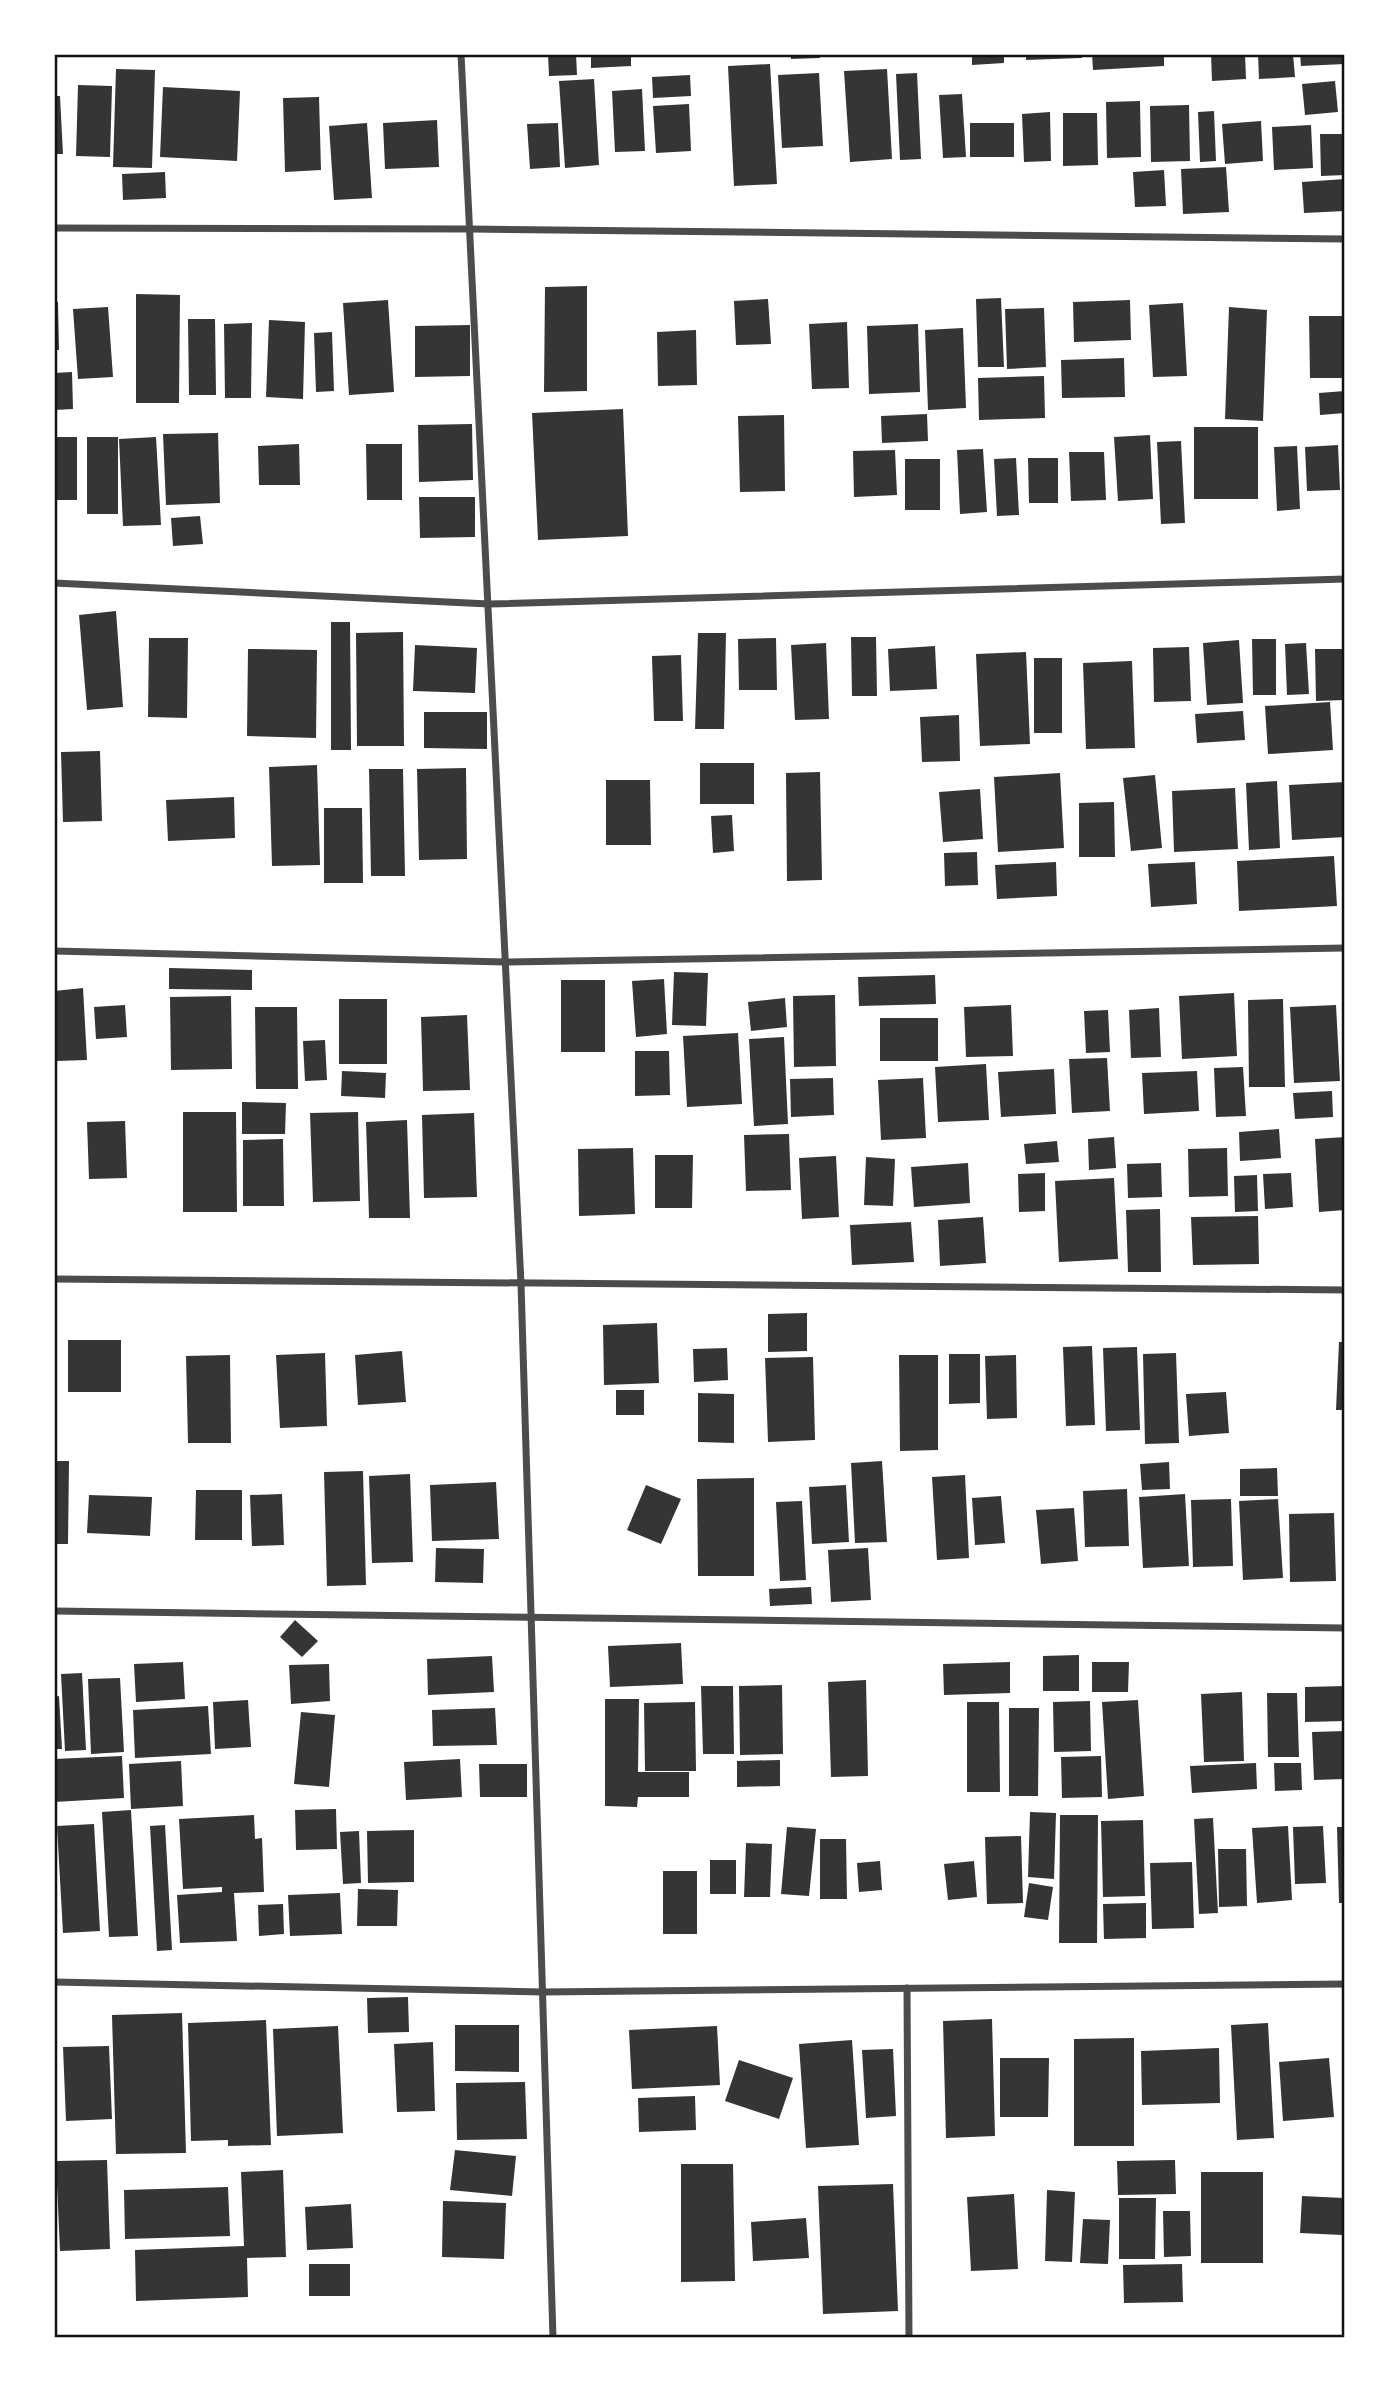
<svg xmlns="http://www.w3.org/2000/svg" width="1399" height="2392" font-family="'Source Sans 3',sans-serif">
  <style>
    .building { fill: #353535 }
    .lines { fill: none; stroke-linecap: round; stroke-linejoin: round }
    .minor { stroke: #4c4c4c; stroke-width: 7 }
    .neatline { fill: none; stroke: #111; stroke-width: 2.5 }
  </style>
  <rect width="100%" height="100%" fill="#fff"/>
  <g class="building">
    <polygon points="548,54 576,54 577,75 549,76"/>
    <polygon points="591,54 631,54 631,66 591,68"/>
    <polygon points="791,54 820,54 820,58 791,59"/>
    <polygon points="972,54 1004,54 1004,63 972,65"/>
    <polygon points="1026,54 1081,54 1082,58 1026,60"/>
    <polygon points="1092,54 1164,54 1164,66 1093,70"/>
    <polygon points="1211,54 1245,54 1246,79 1212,81"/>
    <polygon points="1258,54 1293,54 1295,77 1259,79"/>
    <polygon points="1300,54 1344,54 1345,64 1301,66"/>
    <polygon points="770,64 777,184 734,186 728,66"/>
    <polygon points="116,69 155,70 152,168 113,167"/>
    <polygon points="887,69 892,159 850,162 844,71"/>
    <polygon points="819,73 823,146 782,148 778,75"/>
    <polygon points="917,73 921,159 900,160 896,74"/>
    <polygon points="690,75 691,96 653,98 652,77"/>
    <polygon points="594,79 599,165 565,168 559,81"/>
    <polygon points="1335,81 1338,112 1305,115 1302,84"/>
    <polygon points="78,85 112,86 110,157 76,156"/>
    <polygon points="163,87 240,91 237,161 160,157"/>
    <polygon points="642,89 645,151 615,152 612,91"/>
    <polygon points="962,94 966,157 943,158 939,95"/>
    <polygon points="54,96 60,96 63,154 54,154"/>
    <polygon points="319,97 321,170 285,172 283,98"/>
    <polygon points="1140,101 1141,157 1107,158 1106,102"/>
    <polygon points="689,104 691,151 656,153 653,106"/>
    <polygon points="1189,105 1190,161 1151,162 1150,106"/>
    <polygon points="1214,111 1216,161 1200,162 1198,112"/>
    <polygon points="1050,112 1051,161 1024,162 1022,114"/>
    <polygon points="1063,113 1097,113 1098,165 1063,166"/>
    <polygon points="437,120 439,167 385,169 383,123"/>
    <polygon points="1261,121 1263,161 1225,164 1222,124"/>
    <polygon points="367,123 372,198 334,200 329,126"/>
    <polygon points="558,123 560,167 530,169 527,124"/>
    <rect x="970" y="123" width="44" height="34"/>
    <polygon points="1311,125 1313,168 1274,170 1272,127"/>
    <polygon points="1320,134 1345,134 1345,175 1321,176"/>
    <polygon points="1226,167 1229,212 1183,214 1181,169"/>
    <polygon points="1164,170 1166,206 1135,207 1133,172"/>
    <polygon points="165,172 166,198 123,200 122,174"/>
    <polygon points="1345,179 1345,211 1304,213 1302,182"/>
    <polygon points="587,286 587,391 544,392 545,287"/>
    <polygon points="136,294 180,295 179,403 136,403"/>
    <polygon points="1001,298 1004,367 978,367 976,299"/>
    <polygon points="768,299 771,344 736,345 734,301"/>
    <polygon points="388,300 394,392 349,395 343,303"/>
    <polygon points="1130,300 1131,340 1074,342 1073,302"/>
    <polygon points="54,302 58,302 59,350 54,350"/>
    <polygon points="1183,303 1187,376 1153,377 1149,305"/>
    <polygon points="108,307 113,377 78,379 73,309"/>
    <polygon points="1229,307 1267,310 1263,421 1225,419"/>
    <polygon points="1044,308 1046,367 1007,369 1005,309"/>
    <polygon points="1309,316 1345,316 1345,378 1310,378"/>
    <polygon points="188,319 215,319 216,395 189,395"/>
    <polygon points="269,320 305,322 303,399 266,397"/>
    <polygon points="847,322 849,388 812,389 809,324"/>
    <polygon points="252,323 251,398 225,398 224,324"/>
    <polygon points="918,324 920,392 869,394 867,326"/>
    <polygon points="470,325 470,376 415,377 415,326"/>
    <polygon points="963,328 966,408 928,410 925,330"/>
    <polygon points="696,330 697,385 658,386 657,332"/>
    <polygon points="332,332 334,391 316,392 314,333"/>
    <polygon points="1124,358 1125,397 1062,398 1061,360"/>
    <polygon points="72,372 73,409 54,410 54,373"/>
    <polygon points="1044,376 1045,418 979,420 978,378"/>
    <polygon points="1345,391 1345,413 1320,415 1319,393"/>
    <polygon points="623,409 628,536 538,540 532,413"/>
    <polygon points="927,414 928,441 882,443 881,416"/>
    <polygon points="784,415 785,491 740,492 738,416"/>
    <polygon points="472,424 473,480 419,482 418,425"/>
    <rect x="1194" y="427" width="64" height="72"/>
    <polygon points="218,433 220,503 166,505 163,434"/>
    <polygon points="1150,435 1153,499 1118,501 1114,437"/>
    <rect x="54" y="437" width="23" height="63"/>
    <rect x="87" y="437" width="31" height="77"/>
    <polygon points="156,437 161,525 123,526 119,439"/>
    <polygon points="1181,441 1185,523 1161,524 1157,442"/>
    <polygon points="299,444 300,485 259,485 258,446"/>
    <polygon points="366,444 402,444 402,500 367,500"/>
    <polygon points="1338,445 1340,490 1307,491 1305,447"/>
    <polygon points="1297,446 1300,509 1277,511 1274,447"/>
    <polygon points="983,449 987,512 960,514 957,450"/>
    <polygon points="895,450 897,495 854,497 853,451"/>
    <polygon points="1069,452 1104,452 1106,500 1071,501"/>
    <polygon points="1016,458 1019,515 997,516 994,459"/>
    <polygon points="1028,458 1058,458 1058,503 1029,503"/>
    <rect x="905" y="459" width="35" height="51"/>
    <polygon points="419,497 475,497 475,537 420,538"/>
    <polygon points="200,516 203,544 173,546 171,518"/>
    <polygon points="116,611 123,707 87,710 79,615"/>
    <polygon points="331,622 350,622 351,750 331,750"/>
    <polygon points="403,632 404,746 357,746 356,633"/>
    <polygon points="698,633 726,633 724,729 695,729"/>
    <polygon points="851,637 876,637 877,696 852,696"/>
    <polygon points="149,638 188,638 187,718 148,717"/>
    <polygon points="776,638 777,690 739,690 738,639"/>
    <polygon points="1252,639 1276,639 1276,695 1253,695"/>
    <polygon points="1239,640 1243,703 1207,705 1203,643"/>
    <polygon points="826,643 829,719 795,720 791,645"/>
    <polygon points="1306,643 1309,694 1287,695 1285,644"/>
    <polygon points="415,645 477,648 475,693 413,691"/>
    <polygon points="935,646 937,689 890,691 888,649"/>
    <polygon points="1189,647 1191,701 1154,702 1153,648"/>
    <polygon points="248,649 317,650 316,738 247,736"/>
    <polygon points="1315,649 1345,649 1345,700 1316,701"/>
    <polygon points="1026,652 1030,744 980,746 976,654"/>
    <polygon points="681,655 683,721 654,721 652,656"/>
    <rect x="1034" y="658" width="28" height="75"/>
    <polygon points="1132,661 1135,748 1086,749 1083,663"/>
    <polygon points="1330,702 1333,750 1268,754 1265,706"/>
    <polygon points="1243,711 1245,740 1197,743 1195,714"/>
    <polygon points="424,712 487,712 487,749 424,748"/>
    <polygon points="959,715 960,761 922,762 920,717"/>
    <polygon points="100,751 102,821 63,822 61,752"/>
    <rect x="700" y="763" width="54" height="41"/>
    <polygon points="317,765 320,865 272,866 269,767"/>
    <polygon points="466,768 467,859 419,860 417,769"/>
    <polygon points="369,769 403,769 405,876 371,876"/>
    <polygon points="820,772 822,880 787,881 786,773"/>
    <polygon points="1060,773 1064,848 998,852 994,777"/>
    <polygon points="1155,775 1162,848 1131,851 1123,778"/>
    <polygon points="606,780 650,780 651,845 606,845"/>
    <polygon points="1277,781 1280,848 1249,850 1246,783"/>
    <polygon points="1345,782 1345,837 1292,840 1289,785"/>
    <polygon points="1235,788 1238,849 1174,852 1172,791"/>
    <polygon points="980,789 983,839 943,842 939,792"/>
    <polygon points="234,797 235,838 168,841 166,800"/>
    <polygon points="1114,802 1115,857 1079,857 1079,803"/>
    <polygon points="324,808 362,808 363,883 324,883"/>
    <polygon points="732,815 734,851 713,853 711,816"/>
    <polygon points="977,852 978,885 945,886 944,853"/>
    <polygon points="1334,856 1337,906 1239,911 1237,861"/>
    <polygon points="1056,862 1057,896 997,899 995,865"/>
    <polygon points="1195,862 1197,904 1151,907 1148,864"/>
    <polygon points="169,968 252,970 252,990 169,989"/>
    <polygon points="674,972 708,973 706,1026 672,1025"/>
    <polygon points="935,975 936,1004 859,1006 858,977"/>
    <polygon points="664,979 667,1034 636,1037 632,981"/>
    <rect x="561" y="980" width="44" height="72"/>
    <polygon points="83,988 87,1060 57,1061 54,991"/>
    <polygon points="1234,993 1237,1056 1182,1059 1179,996"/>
    <polygon points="835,995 836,1066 794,1067 793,996"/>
    <polygon points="231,996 232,1069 171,1070 170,997"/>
    <polygon points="785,998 787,1027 751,1031 748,1002"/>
    <rect x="339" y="999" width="48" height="65"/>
    <polygon points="1283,999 1285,1087 1249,1087 1248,1000"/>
    <polygon points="125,1005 127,1037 96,1039 94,1007"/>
    <polygon points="1011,1005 1013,1056 966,1057 964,1007"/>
    <polygon points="1336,1005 1340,1081 1294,1083 1290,1007"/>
    <polygon points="255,1007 297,1007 298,1089 256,1089"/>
    <polygon points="1159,1008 1161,1057 1131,1058 1129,1010"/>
    <polygon points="1108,1010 1110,1052 1086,1053 1084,1011"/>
    <polygon points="467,1015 470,1090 423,1091 421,1017"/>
    <rect x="880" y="1018" width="58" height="43"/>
    <polygon points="738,1033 742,1104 687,1107 683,1036"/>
    <polygon points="784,1037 788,1124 754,1126 749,1039"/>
    <polygon points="325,1040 327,1080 305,1081 303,1041"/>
    <polygon points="635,1051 669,1051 670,1095 635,1096"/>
    <polygon points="1107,1058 1110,1111 1072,1113 1069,1059"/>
    <polygon points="986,1064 989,1120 938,1122 935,1067"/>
    <polygon points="1243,1067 1246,1116 1216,1117 1214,1068"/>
    <polygon points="1054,1069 1056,1114 1001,1117 998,1072"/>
    <polygon points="342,1071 386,1073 385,1098 341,1096"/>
    <polygon points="1197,1071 1199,1111 1144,1114 1142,1073"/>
    <polygon points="833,1078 834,1115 791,1117 790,1079"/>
    <polygon points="923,1078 926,1138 881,1140 878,1080"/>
    <polygon points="1332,1091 1333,1117 1295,1119 1293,1093"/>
    <polygon points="242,1102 286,1103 285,1134 242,1134"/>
    <polygon points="183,1112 236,1112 237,1212 183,1212"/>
    <polygon points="358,1112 360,1201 313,1202 310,1113"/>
    <polygon points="474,1113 477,1197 424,1198 422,1115"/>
    <polygon points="407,1120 410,1218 369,1218 366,1122"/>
    <polygon points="125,1121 127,1178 89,1179 87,1122"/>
    <polygon points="1279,1129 1281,1158 1240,1161 1239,1132"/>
    <polygon points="789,1134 791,1190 746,1191 744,1135"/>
    <polygon points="1114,1137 1116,1168 1089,1170 1088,1139"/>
    <polygon points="1345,1137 1345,1210 1319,1212 1315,1139"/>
    <polygon points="283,1139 284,1206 243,1206 243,1140"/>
    <polygon points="1057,1141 1059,1162 1026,1164 1024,1144"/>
    <polygon points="633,1148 635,1214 579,1216 578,1149"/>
    <polygon points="1227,1148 1228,1196 1189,1197 1188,1149"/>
    <polygon points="655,1155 693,1155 692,1208 655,1208"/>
    <polygon points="836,1156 839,1217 802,1219 799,1158"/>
    <polygon points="866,1157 895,1159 893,1206 864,1205"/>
    <polygon points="968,1163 970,1203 914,1207 911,1167"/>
    <polygon points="1161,1163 1162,1197 1128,1198 1127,1164"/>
    <polygon points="1045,1173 1045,1211 1019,1212 1018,1174"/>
    <polygon points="1291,1173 1293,1207 1265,1209 1263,1174"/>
    <polygon points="1257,1175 1258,1211 1235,1212 1234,1176"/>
    <polygon points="1114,1178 1118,1259 1059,1262 1055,1181"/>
    <polygon points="1160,1209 1161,1272 1128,1272 1126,1210"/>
    <polygon points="1258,1216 1259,1264 1193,1265 1191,1217"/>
    <polygon points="983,1217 986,1263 940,1266 938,1220"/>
    <polygon points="911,1222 914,1262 852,1265 850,1225"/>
    <polygon points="807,1313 807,1351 768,1352 768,1314"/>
    <polygon points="657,1323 659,1383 604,1385 603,1325"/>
    <rect x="68" y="1340" width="53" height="52"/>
    <polygon points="1339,1342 1345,1342 1345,1410 1336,1410"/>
    <polygon points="1092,1346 1095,1425 1066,1426 1063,1347"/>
    <polygon points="1137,1347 1140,1430 1106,1431 1103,1348"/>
    <polygon points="727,1348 728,1380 694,1382 693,1349"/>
    <polygon points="402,1351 406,1402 358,1405 355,1355"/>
    <polygon points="325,1353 327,1426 280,1428 276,1355"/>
    <polygon points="1176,1353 1179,1443 1145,1444 1143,1354"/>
    <polygon points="949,1354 980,1354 980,1403 949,1404"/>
    <polygon points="230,1355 231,1443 188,1443 186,1356"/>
    <polygon points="899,1355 938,1355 938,1450 900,1451"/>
    <polygon points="1016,1355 1017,1418 987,1419 985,1356"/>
    <polygon points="813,1357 815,1440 768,1442 765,1358"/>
    <rect x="616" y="1390" width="28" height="25"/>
    <polygon points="1226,1392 1229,1433 1189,1436 1186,1394"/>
    <polygon points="698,1393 734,1394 734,1443 698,1442"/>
    <polygon points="54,1461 69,1461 68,1544 54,1544"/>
    <polygon points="882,1461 887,1542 855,1543 851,1463"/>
    <polygon points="1169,1462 1170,1489 1142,1490 1140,1464"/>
    <polygon points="1277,1468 1278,1496 1240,1496 1240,1469"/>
    <polygon points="363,1471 366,1585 327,1586 324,1472"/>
    <polygon points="410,1474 413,1562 372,1563 369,1476"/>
    <polygon points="965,1475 969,1558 937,1560 932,1477"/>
    <polygon points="754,1478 754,1576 698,1576 697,1479"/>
    <polygon points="496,1482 499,1539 432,1541 430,1485"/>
    <polygon points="646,1485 681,1499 661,1544 627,1530"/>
    <polygon points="846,1485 849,1542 812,1544 809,1487"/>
    <polygon points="1127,1489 1129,1546 1085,1547 1083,1491"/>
    <polygon points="196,1490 242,1490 242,1540 195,1540"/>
    <polygon points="282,1494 284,1545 252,1546 250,1495"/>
    <polygon points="1185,1494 1189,1566 1143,1568 1139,1497"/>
    <polygon points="89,1495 152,1497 150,1536 87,1533"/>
    <polygon points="1001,1496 1005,1543 975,1545 972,1498"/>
    <polygon points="1231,1499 1233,1566 1193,1567 1191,1500"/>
    <polygon points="1278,1499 1283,1578 1243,1580 1239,1501"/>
    <polygon points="802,1501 806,1580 780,1581 776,1502"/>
    <polygon points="1074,1508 1078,1561 1041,1564 1036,1510"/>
    <polygon points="1334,1513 1336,1581 1290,1582 1289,1514"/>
    <polygon points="436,1548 484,1549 483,1583 435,1582"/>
    <polygon points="868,1548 871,1600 831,1602 828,1550"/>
    <polygon points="811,1587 812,1604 770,1606 769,1589"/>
    <polygon points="295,1620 318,1641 302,1657 280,1637"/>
    <polygon points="681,1643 683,1684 610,1687 608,1646"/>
    <polygon points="1079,1655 1079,1691 1043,1691 1043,1656"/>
    <polygon points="492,1656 494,1692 428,1695 427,1659"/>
    <polygon points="183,1662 185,1699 136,1702 134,1664"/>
    <polygon points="1010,1662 1010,1693 944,1695 943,1664"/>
    <polygon points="1092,1662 1129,1662 1128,1692 1092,1692"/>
    <polygon points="329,1664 330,1701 291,1704 289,1665"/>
    <polygon points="82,1673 86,1750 65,1751 61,1674"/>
    <polygon points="120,1678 124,1752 91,1754 88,1679"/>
    <polygon points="866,1680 868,1776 831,1777 828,1682"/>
    <polygon points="782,1685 783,1754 740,1755 739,1686"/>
    <polygon points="701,1686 733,1686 734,1754 703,1754"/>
    <polygon points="1345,1686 1345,1721 1305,1722 1305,1687"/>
    <polygon points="1242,1692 1244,1761 1204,1762 1201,1694"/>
    <polygon points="1267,1693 1297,1693 1299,1757 1268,1757"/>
    <polygon points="59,1696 62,1749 54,1749 54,1697"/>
    <polygon points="605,1699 639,1699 638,1772 689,1772 689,1797 638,1797 637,1807 605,1806"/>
    <polygon points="248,1700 251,1747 215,1749 213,1702"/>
    <polygon points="1138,1700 1144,1796 1108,1799 1102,1702"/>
    <polygon points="1090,1701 1091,1751 1054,1752 1053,1702"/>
    <polygon points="695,1702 696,1771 645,1771 644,1703"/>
    <polygon points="967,1702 999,1702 1000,1792 967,1792"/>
    <polygon points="208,1706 211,1754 135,1758 133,1710"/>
    <polygon points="495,1708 497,1745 433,1746 432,1710"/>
    <polygon points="1009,1708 1039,1708 1038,1796 1009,1796"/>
    <polygon points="301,1712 335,1715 329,1787 294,1784"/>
    <polygon points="1345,1731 1345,1779 1314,1780 1312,1732"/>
    <polygon points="122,1756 124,1798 54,1802 54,1759"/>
    <polygon points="1101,1756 1102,1797 1062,1798 1061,1757"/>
    <polygon points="460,1759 462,1797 406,1800 404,1762"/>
    <polygon points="780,1760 780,1786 737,1787 737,1761"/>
    <polygon points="181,1761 183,1806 131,1809 129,1764"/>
    <polygon points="1256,1763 1257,1789 1192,1793 1190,1766"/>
    <polygon points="1274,1763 1301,1763 1302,1790 1275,1791"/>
    <polygon points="479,1764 527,1764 527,1797 480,1797"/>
    <polygon points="336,1809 337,1849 296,1850 295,1810"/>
    <polygon points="131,1810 138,1936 109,1937 102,1812"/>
    <polygon points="1030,1812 1056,1813 1054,1879 1028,1877"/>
    <polygon points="254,1815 255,1839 262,1838 264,1892 234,1893 237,1941 180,1943 177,1895 222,1892 222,1887 183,1889 179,1819"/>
    <polygon points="1060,1815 1098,1815 1097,1943 1059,1943"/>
    <polygon points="1213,1818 1218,1913 1199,1914 1194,1819"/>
    <polygon points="1143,1820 1145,1896 1103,1897 1101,1821"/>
    <polygon points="94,1824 100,1931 63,1933 57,1826"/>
    <polygon points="165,1825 172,1950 157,1951 150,1826"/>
    <polygon points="1288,1826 1292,1900 1257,1903 1252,1828"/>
    <polygon points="1323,1826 1326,1883 1295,1884 1293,1827"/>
    <polygon points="787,1827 816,1829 809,1896 781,1894"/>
    <polygon points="1337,1827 1345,1827 1345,1903 1339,1903"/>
    <polygon points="414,1830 414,1882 368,1883 367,1831"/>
    <polygon points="359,1831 361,1883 343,1884 340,1832"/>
    <polygon points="1021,1836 1023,1903 987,1904 985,1837"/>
    <polygon points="820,1839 846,1839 847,1899 820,1899"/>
    <polygon points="746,1843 772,1844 770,1897 744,1897"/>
    <polygon points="1218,1849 1246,1849 1247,1906 1219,1907"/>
    <rect x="710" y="1860" width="26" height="34"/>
    <polygon points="880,1861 882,1890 859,1892 857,1863"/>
    <polygon points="974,1861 977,1897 948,1900 944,1864"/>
    <polygon points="1192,1862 1194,1928 1152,1929 1150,1863"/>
    <rect x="663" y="1871" width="34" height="63"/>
    <polygon points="1029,1883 1053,1887 1048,1920 1024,1917"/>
    <polygon points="358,1889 398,1890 397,1926 357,1926"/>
    <polygon points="340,1893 342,1934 290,1936 288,1895"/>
    <polygon points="1146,1903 1146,1938 1104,1939 1103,1904"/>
    <polygon points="283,1904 284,1934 259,1936 258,1905"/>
    <polygon points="408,1997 409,2032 368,2033 367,1998"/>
    <polygon points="182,2013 186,2153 116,2154 112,2015"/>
    <polygon points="992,2019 995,2136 946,2138 943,2021"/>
    <polygon points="266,2020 271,2145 228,2146 228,2140 191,2141 188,2023"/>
    <polygon points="1268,2023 1274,2138 1237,2140 1231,2025"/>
    <polygon points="455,2025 519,2025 519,2072 455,2071"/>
    <polygon points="338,2026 343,2133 277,2136 273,2029"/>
    <polygon points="717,2026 720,2085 632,2089 629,2030"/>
    <polygon points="1134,2038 1134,2146 1074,2146 1074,2039"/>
    <polygon points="852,2040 859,2145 806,2148 799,2044"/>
    <polygon points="433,2042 435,2111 397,2112 394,2044"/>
    <polygon points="109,2046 112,2119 66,2121 63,2047"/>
    <polygon points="1219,2048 1220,2103 1142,2105 1141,2051"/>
    <polygon points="893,2049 896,2116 866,2118 862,2050"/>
    <polygon points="1000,2058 1049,2058 1048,2117 1000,2117"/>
    <polygon points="1329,2058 1334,2117 1283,2121 1279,2062"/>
    <polygon points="739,2060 793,2078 779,2119 725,2101"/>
    <polygon points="525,2082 527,2139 457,2140 456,2083"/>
    <polygon points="695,2096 696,2130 639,2132 638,2098"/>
    <polygon points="455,2150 516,2156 512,2196 450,2190"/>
    <polygon points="107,2160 110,2249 60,2251 56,2161"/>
    <polygon points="1175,2160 1176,2194 1118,2195 1117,2161"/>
    <polygon points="681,2164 733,2164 735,2281 681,2282"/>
    <polygon points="283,2170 286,2257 247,2258 248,2297 136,2301 135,2250 244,2246 241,2172"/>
    <rect x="1201" y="2172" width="62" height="91"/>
    <polygon points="893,2184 898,2311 823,2314 818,2186"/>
    <polygon points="228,2187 230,2236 125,2239 124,2190"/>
    <polygon points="1047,2190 1075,2192 1072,2262 1045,2261"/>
    <polygon points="1014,2194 1018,2269 971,2271 967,2197"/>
    <polygon points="1302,2196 1344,2198 1342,2235 1300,2233"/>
    <polygon points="1119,2198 1156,2198 1155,2259 1119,2259"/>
    <polygon points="443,2201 506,2203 504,2259 442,2257"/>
    <polygon points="351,2204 353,2248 307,2250 305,2207"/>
    <polygon points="1163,2211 1190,2211 1191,2256 1164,2257"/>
    <polygon points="806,2218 809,2258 753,2261 751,2222"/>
    <polygon points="1083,2219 1110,2220 1108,2264 1080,2263"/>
    <rect x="309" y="2264" width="41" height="32"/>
    <polygon points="1182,2264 1183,2302 1124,2303 1123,2265"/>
  </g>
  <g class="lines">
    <g class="minor">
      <polyline points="461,54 521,1284 553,2338"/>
      <polyline points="54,228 470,229 1345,239"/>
      <polyline points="54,583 489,604 1345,579"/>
      <polyline points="54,951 505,962 1345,948"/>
      <polyline points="54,1279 1345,1290"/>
      <polyline points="54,1611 1345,1628"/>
      <polyline points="54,1982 542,1992 1345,1984"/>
      <polyline points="907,1988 909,2338"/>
    </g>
  </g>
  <rect width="1399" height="2392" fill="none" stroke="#ffffff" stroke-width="112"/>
  <rect x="56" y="56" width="1287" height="2280" class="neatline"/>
</svg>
